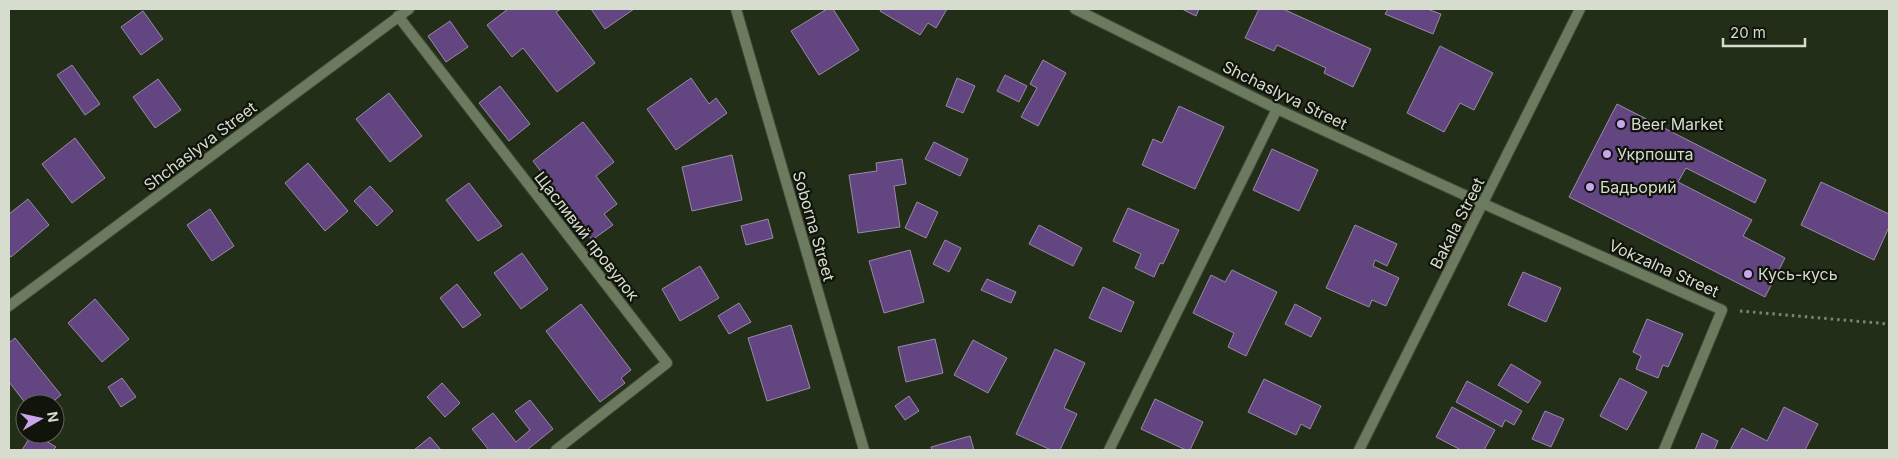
<svg xmlns="http://www.w3.org/2000/svg" width="1898" height="459" font-family="Inter,sans-serif">
  <style>
    .building { fill: #634581; stroke: #978ba5 }
    .lines { fill: none; stroke-linecap: round; stroke-linejoin: round }
    .service-casing { stroke: #404a36; stroke-width: 12 }
    .minor-casing { stroke: #404a36; stroke-width: 12 }
    .tertiary-casing { stroke: #404a36; stroke-width: 12 }
    .path { stroke: #7b8472; stroke-width: 3; stroke-dasharray: 2.5 4; stroke-linecap: butt }
    .service { stroke: #6c7b5f; stroke-width: 10 }
    .minor { stroke: #6c7b5f; stroke-width: 10 }
    .tertiary { stroke: #6c7b5f; stroke-width: 10 }
    .poi-dot { fill: #c9a5ee; stroke: #10140b; stroke-width: 2 }
    .labels { text-anchor: middle; dominant-baseline: central; stroke-width: 4.5; stroke-linejoin: round; paint-order: stroke }
    .street-label { font-size: 16px; fill: #d6ddcf; stroke: #10140b }
    .poi-label { font-size: 16px; fill: #d6ddcf; stroke: #10140b; text-anchor: start }
  </style>
  <rect width="100%" height="100%" fill="#232e19"/>
  <g class="building">
    <polygon points="508,9 561,9 556,12 595,63 557,92 523,48 512,57 487,25"/>
    <polygon points="591,9 634,9 605,29"/>
    <polygon points="827,9 833,9 859,50 819,75 791,31"/>
    <polygon points="881,9 947,9 936,28 928,23 920,35 880,11"/>
    <polygon points="1182,9 1199,9 1196,16"/>
    <polygon points="1259,9 1283,9 1371,49 1353,87 1324,73 1326,68 1277,45 1274,51 1245,38"/>
    <polygon points="1388,9 1427,9 1441,14 1433,34 1385,14"/>
    <polygon points="143,11 163,39 141,55 121,27"/>
    <polygon points="450,21 468,47 446,62 428,36"/>
    <polygon points="1440,46 1493,73 1474,110 1460,103 1444,132 1407,113"/>
    <polygon points="1043,60 1066,73 1038,126 1021,117 1037,88 1030,84"/>
    <polygon points="72,65 100,104 85,115 57,75"/>
    <polygon points="1005,75 1027,86 1019,102 997,91"/>
    <polygon points="691,78 709,104 716,98 727,113 676,150 647,109"/>
    <polygon points="957,78 975,86 963,113 946,106"/>
    <polygon points="158,79 181,110 155,128 133,97"/>
    <polygon points="500,86 530,124 509,141 479,103"/>
    <polygon points="389,93 422,136 390,162 356,119"/>
    <polygon points="1617,104 1766,180 1755,203 1686,168 1678,182 1752,220 1743,236 1785,258 1765,297 1569,197"/>
    <polygon points="1179,106 1224,127 1195,189 1142,165 1153,139 1162,143"/>
    <polygon points="583,122 614,162 596,176 617,204 604,214 613,225 592,240 533,161"/>
    <polygon points="75,138 105,178 72,203 42,164"/>
    <polygon points="934,142 968,159 960,176 925,159"/>
    <polygon points="1272,149 1318,170 1299,211 1253,190"/>
    <polygon points="732,155 742,200 692,211 682,167"/>
    <polygon points="902,159 906,184 894,186 900,227 858,233 849,175 877,171 876,163"/>
    <polygon points="308,163 348,211 325,231 285,183"/>
    <polygon points="1821,182 1889,214 1889,227 1874,260 1801,225"/>
    <polygon points="469,183 502,226 478,241 446,200"/>
    <polygon points="370,186 393,211 377,226 354,201"/>
    <polygon points="28,199 49,225 11,257 9,254 9,214"/>
    <polygon points="917,202 938,212 926,238 905,228"/>
    <polygon points="1128,208 1179,230 1163,264 1160,263 1154,277 1135,268 1141,254 1113,241"/>
    <polygon points="210,209 234,246 212,261 187,225"/>
    <polygon points="768,219 773,238 746,245 741,226"/>
    <polygon points="1039,225 1082,248 1073,266 1029,244"/>
    <polygon points="1355,225 1397,244 1387,266 1375,260 1373,266 1399,278 1386,306 1372,300 1369,307 1326,288"/>
    <polygon points="945,240 961,248 949,272 933,264"/>
    <polygon points="910,250 924,302 884,313 869,261"/>
    <polygon points="522,253 548,289 521,309 494,273"/>
    <polygon points="700,266 719,298 680,321 662,289"/>
    <polygon points="1232,270 1277,292 1246,356 1228,347 1234,333 1193,313 1211,275 1225,282"/>
    <polygon points="1523,272 1561,288 1546,322 1508,305"/>
    <polygon points="987,279 1016,292 1011,303 981,290"/>
    <polygon points="457,284 481,315 463,328 440,298"/>
    <polygon points="1103,287 1134,302 1121,332 1089,318"/>
    <polygon points="95,299 129,339 102,362 68,323"/>
    <polygon points="739,303 751,322 729,334 718,316"/>
    <polygon points="581,304 631,370 621,378 625,383 600,402 546,331"/>
    <polygon points="1295,304 1321,318 1311,337 1285,324"/>
    <polygon points="1647,319 1683,334 1668,367 1663,365 1658,378 1636,369 1641,356 1633,352"/>
    <polygon points="791,325 810,388 767,401 748,338"/>
    <polygon points="15,338 61,395 50,404 26,404 9,382 9,343"/>
    <polygon points="935,339 943,373 906,382 898,347"/>
    <polygon points="973,340 1007,358 988,393 954,375"/>
    <polygon points="1055,349 1085,363 1064,408 1077,414 1060,450 1051,450 1016,434"/>
    <polygon points="1511,364 1541,382 1528,403 1498,385"/>
    <polygon points="122,378 136,397 121,407 108,387"/>
    <polygon points="1620,378 1647,392 1627,430 1600,416"/>
    <polygon points="1264,379 1321,406 1310,429 1301,424 1296,435 1248,412"/>
    <polygon points="1467,381 1522,411 1514,425 1505,420 1502,427 1456,402"/>
    <polygon points="442,383 460,403 445,417 427,397"/>
    <polygon points="909,396 919,411 905,420 895,406"/>
    <polygon points="1155,399 1203,422 1190,450 1186,450 1141,429"/>
    <polygon points="530,400 553,429 527,450 489,450 472,429 493,413 516,442 530,430 515,411"/>
    <polygon points="1452,407 1495,430 1484,450 1461,450 1436,437"/>
    <polygon points="1784,407 1818,424 1805,450 1730,450 1742,428 1767,441"/>
    <polygon points="1545,411 1564,419 1551,447 1532,439"/>
    <polygon points="1702,433 1718,441 1714,450 1695,450"/>
    <polygon points="32,434 34,434 56,447 53,450 22,450"/>
    <polygon points="970,436 974,450 932,450 931,447"/>
    <polygon points="430,437 441,450 414,450"/>
  </g>
  <g class="lines">
    <g class="service-casing">
      <polyline id="service" points="1109,450 1277,109"/>
    </g>
    <g class="minor-casing">
      <g id="minor">
        <polyline points="736,9 864,450"/>
        <polyline points="1075,9 1277,109 1484,204 1722,310 1664,450"/>
        <polyline points="398,16 667,363 556,450"/>
        <polyline points="9,306 409,9"/>
      </g>
    </g>
    <g class="tertiary-casing">
      <polyline id="tertiary" points="1359,450 1580,9"/>
    </g>
    <polyline class="path" points="1740,311 1889,324"/>
    <use href="#service" class="service"/>
    <use href="#minor" class="minor"/>
    <use href="#tertiary" class="tertiary"/>
  </g>
  <g class="poi-dot">
    <circle cx="1621" cy="124" r="5"/>
    <circle cx="1607" cy="154" r="5"/>
    <circle cx="1590" cy="187" r="5"/>
    <circle cx="1748" cy="274" r="5"/>
  </g>
  <g class="labels">
    <g class="street-label">
      <text transform="translate(1285 95) rotate(26)">Shchaslyva Street</text>
      <text transform="translate(200 146) rotate(-37)">Shchaslyva Street</text>
      <text transform="translate(1457 223) rotate(-63)">Bakala Street</text>
      <text transform="translate(814 226) rotate(74)">Soborna Street</text>
      <text transform="translate(587 236) rotate(52)">Щасливий провулок</text>
      <text transform="translate(1664 268) rotate(24)">Vokzalna Street</text>
    </g>
    <g class="poi-label">
      <text x="1631" y="124">Beer Market</text>
      <text x="1617" y="154">Укрпошта</text>
      <text x="1600" y="187">Бадьорий</text>
      <text x="1758" y="274">Кусь-кусь</text>
    </g>
  </g>
  <rect width="1898" height="459" fill="none" stroke="#d6ddcf" stroke-width="20"/>
  <g transform="translate(40 419) rotate(81)"><circle r="24" fill="#10140b" stroke="#5f6459"/>
  <path d="M0-4L9 19L0 12L-9 19Z" fill="#c9a5ee"/>
  <text y="-8" font-size="14" font-weight="bold" text-anchor="middle" fill="#d6ddcf">N</text>
  </g>
  <path d="M1723 38v8h82v-8" fill="none" stroke="#d6ddcf" stroke-width="2.5"/>
  <text x="1730" y="38" font-size="15" fill="#d6ddcf" stroke="#10140b" stroke-width="4" paint-order="stroke">20 m</text>
</svg>
